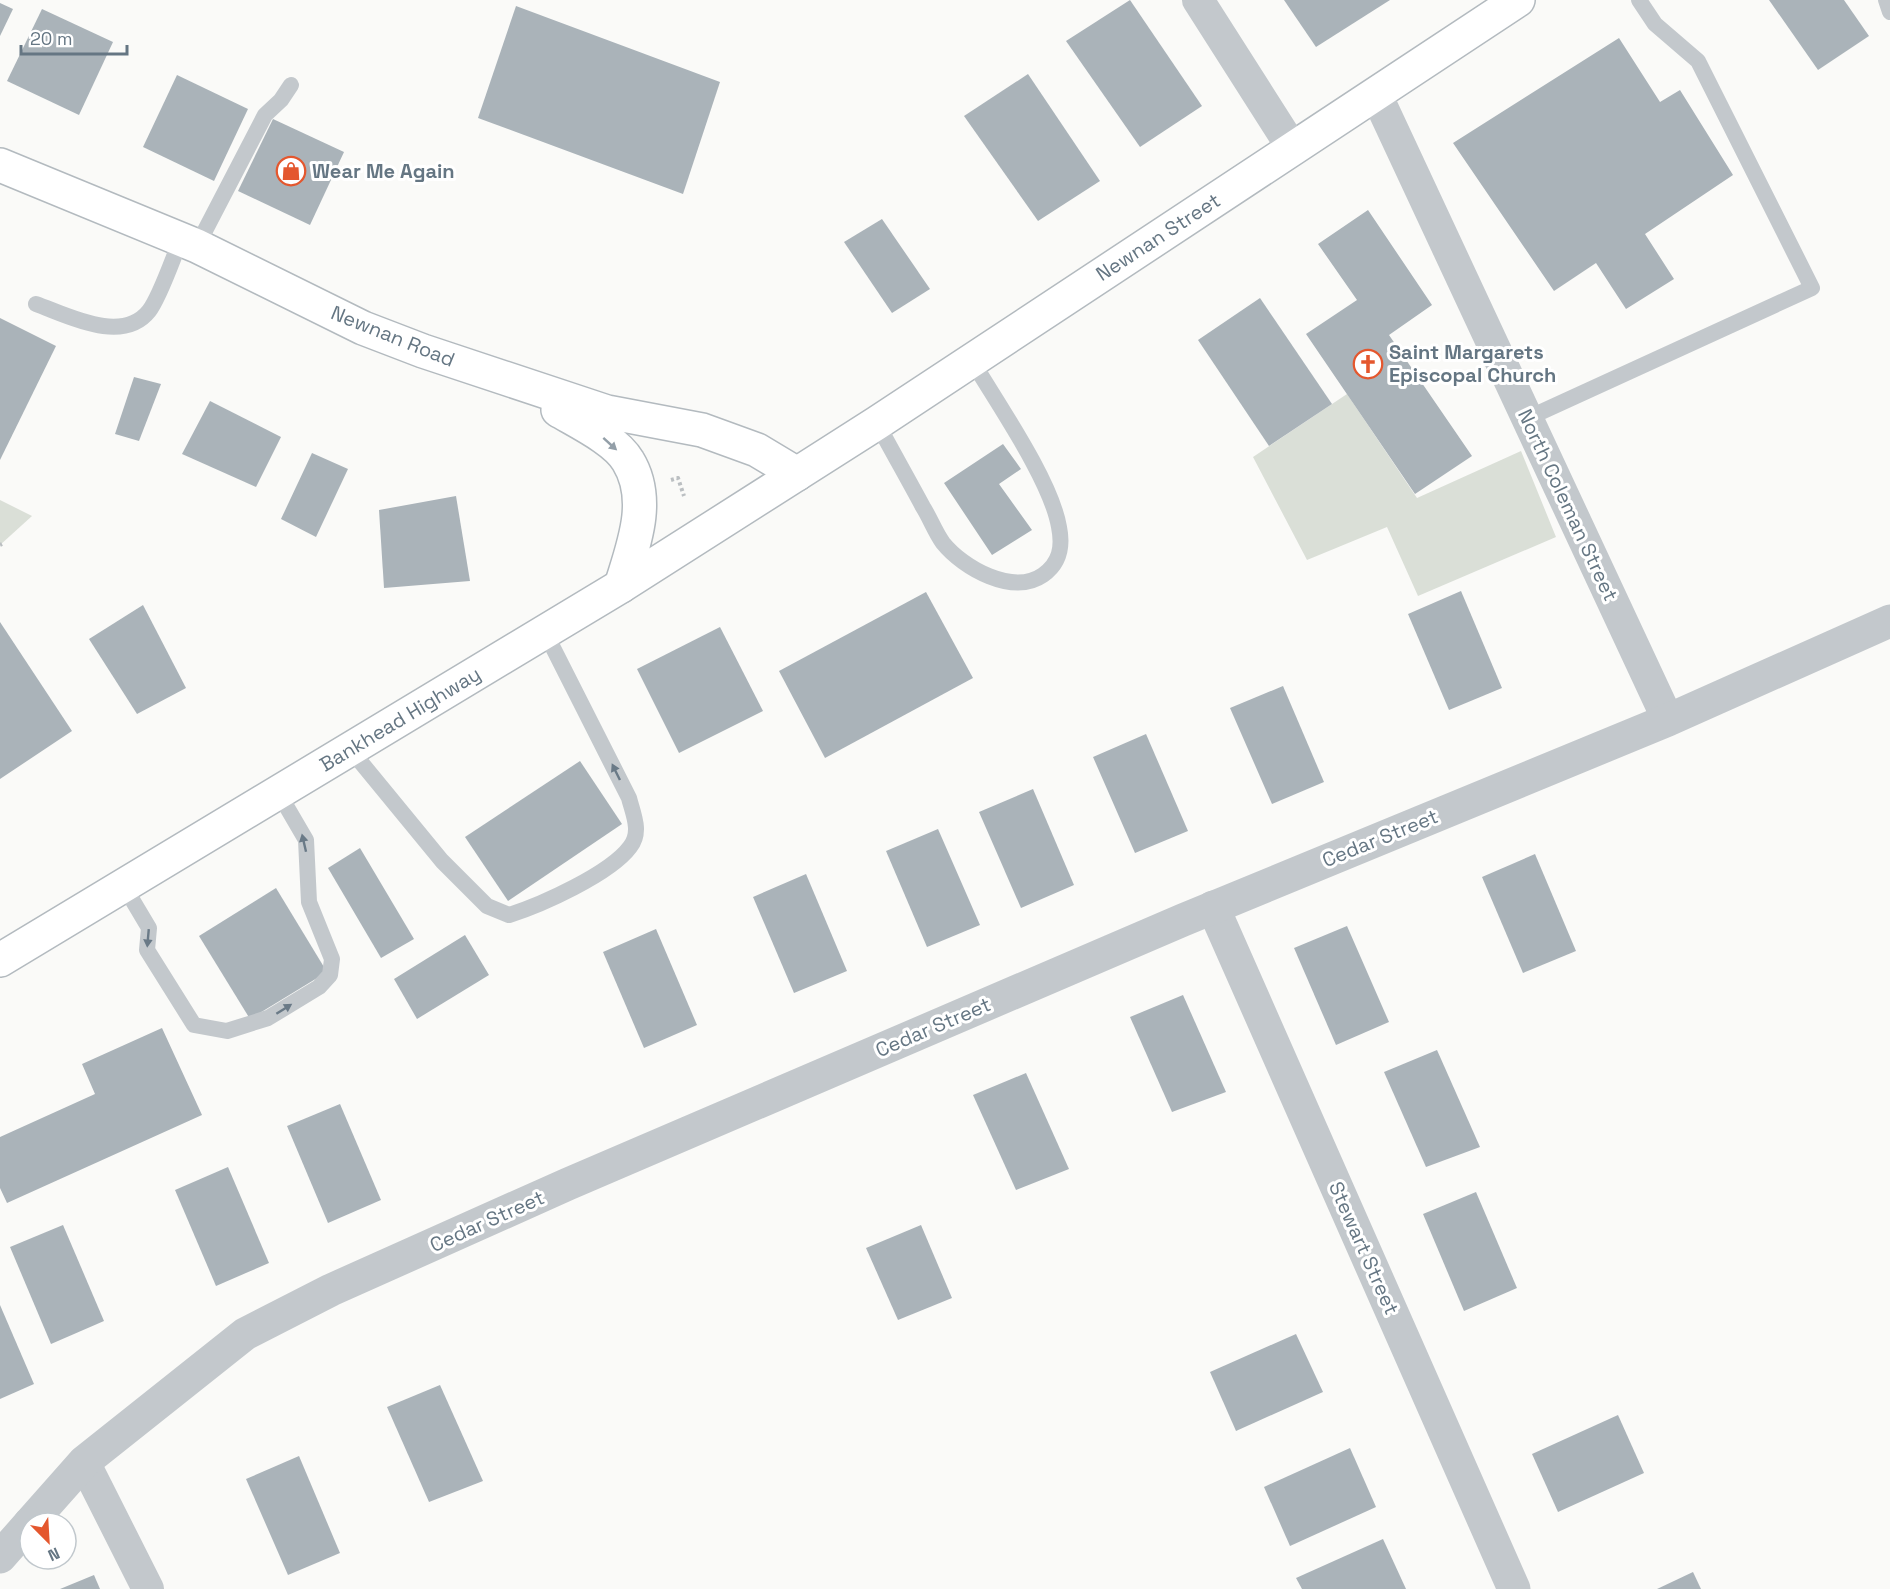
<svg xmlns="http://www.w3.org/2000/svg" width="1890" height="1589" font-family="'Space Grotesk',sans-serif">
  <style>
    .green { fill: #dadfd7 }
    .building { fill: #aab3b9 }
    .lines { fill: none; stroke-linecap: round; stroke-linejoin: round }
    .secondary-casing { stroke: #b3babf; stroke-width: 36 }
    .path { stroke: #bbbfc2; stroke-width: 4; stroke-dasharray: 3 3; stroke-linecap: butt }
    .service { stroke: #c3c8cc; stroke-width: 16 }
    .minor { stroke: #c3c8cc; stroke-width: 32 }
    .tertiary { stroke: #c3c8cc; stroke-width: 33 }
    .secondary { stroke: #fff; stroke-width: 33 }
    .oneway { fill: #939fa8 }
    .oneway2 { fill: #6a7a87 }
    .labels { text-anchor: middle; dominant-baseline: central; stroke-width: 6; stroke-linejoin: round; paint-order: stroke }
    .poi-label { font-size: 20px; font-weight: bold; fill: #657683; stroke: #fff; text-anchor: start }
    .street-label { font-size: 20px; fill: #657683; stroke: #fff }
  </style>
  <rect width="100%" height="100%" fill="#fafaf8"/>
  <g class="green">
    <polygon points="1347,394 1417,498 1521,451 1556,537 1418,596 1387,527 1307,560 1253,457"/>
    <polygon points="0,500 32,516 0,545"/>
  </g>
  <g class="building">
    <polygon points="1130,0 1202,106 1140,147 1066,41"/>
    <polygon points="1284,0 1390,0 1316,47"/>
    <polygon points="1769,0 1844,0 1869,36 1818,70"/>
    <polygon points="0,3 13,9 0,36"/>
    <polygon points="516,6 720,82 683,194 478,118"/>
    <polygon points="42,9 113,42 79,115 7,81"/>
    <polygon points="1619,38 1660,102 1680,90 1733,175 1645,234 1674,279 1626,309 1596,263 1554,291 1453,143"/>
    <polygon points="1028,74 1100,181 1038,221 964,116"/>
    <polygon points="177,75 248,109 214,181 143,147"/>
    <polygon points="273,119 344,152 310,225 238,191"/>
    <polygon points="1368,210 1432,305 1389,335 1472,456 1415,494 1306,334 1357,300 1318,244"/>
    <polygon points="882,219 930,289 892,313 844,242"/>
    <polygon points="1260,298 1332,404 1269,446 1198,340"/>
    <polygon points="0,318 56,346 0,460"/>
    <polygon points="134,377 161,384 139,441 115,434"/>
    <polygon points="210,401 281,437 256,487 182,454"/>
    <polygon points="1003,444 1021,469 999,484 1032,530 992,555 944,483"/>
    <polygon points="312,453 348,469 316,537 281,519"/>
    <polygon points="456,496 470,581 384,588 379,510"/>
    <polygon points="1461,591 1502,688 1449,710 1408,614"/>
    <polygon points="926,592 973,678 825,758 779,671"/>
    <polygon points="143,605 186,688 137,714 89,639"/>
    <polygon points="0,622 72,731 0,779"/>
    <polygon points="720,627 763,711 679,753 637,669"/>
    <polygon points="1283,686 1324,782 1272,804 1230,708"/>
    <polygon points="1146,734 1188,831 1135,853 1093,757"/>
    <polygon points="580,761 622,824 508,901 465,837"/>
    <polygon points="1033,789 1074,885 1021,908 979,812"/>
    <polygon points="938,829 980,925 927,947 886,851"/>
    <polygon points="360,848 414,939 381,958 328,868"/>
    <polygon points="1535,854 1576,951 1523,973 1482,877"/>
    <polygon points="806,874 847,971 794,993 753,897"/>
    <polygon points="276,888 327,972 250,1019 199,936"/>
    <polygon points="1347,926 1389,1022 1336,1045 1294,948"/>
    <polygon points="656,929 697,1025 644,1048 603,952"/>
    <polygon points="465,935 489,975 417,1019 394,979"/>
    <polygon points="1183,995 1226,1092 1172,1112 1130,1017"/>
    <polygon points="162,1028 202,1115 7,1203 0,1188 0,1137 95,1094 82,1064"/>
    <polygon points="1437,1050 1480,1147 1426,1167 1384,1072"/>
    <polygon points="1026,1073 1069,1169 1016,1190 973,1095"/>
    <polygon points="340,1104 381,1200 328,1223 287,1126"/>
    <polygon points="228,1167 269,1263 216,1286 175,1190"/>
    <polygon points="1476,1192 1517,1288 1464,1311 1423,1214"/>
    <polygon points="63,1225 104,1321 51,1344 10,1247"/>
    <polygon points="921,1225 952,1298 898,1320 866,1248"/>
    <polygon points="0,1305 34,1384 0,1399"/>
    <polygon points="1296,1334 1323,1392 1236,1431 1210,1372"/>
    <polygon points="440,1385 483,1481 429,1502 387,1407"/>
    <polygon points="1618,1415 1644,1473 1558,1512 1532,1454"/>
    <polygon points="1350,1448 1376,1507 1290,1546 1264,1487"/>
    <polygon points="299,1456 340,1553 288,1575 246,1479"/>
    <polygon points="1383,1539 1406,1589 1302,1589 1296,1578"/>
    <polygon points="1693,1572 1701,1589 1657,1589"/>
    <polygon points="94,1575 100,1589 60,1589"/>
  </g>
  <g class="lines">
    <g class="secondary-casing">
      <g id="secondary">
        <polyline points="0,165 197,246 363,328 423,351 607,412 702,430 757,450 797,474"/>
        <path d="M558,410c20,12 58,30 70,51 24,39 5,86 -7,125"/>
        <polyline points="0,960 621,586 877,423 1518,0"/>
      </g>
    </g>
    <g class="path">
      <polyline points="671,480 678,478 684,496"/>
      <polyline points="0,545 2,544"/>
    </g>
    <g class="service">
      <polyline points="1886,0 1890,12"/>
      <polyline points="197,246 265,115 281,100 291,85"/>
      <path d="M36,304c31,11 86,41 113,7 11,-14 24,-53 32,-72"/>
      <polyline points="1528,418 1812,288 1698,61 1655,24 1639,0"/>
      <path d="M877,423c15,28 31,56 46,84 7,11 12,25 20,36 20,25 70,53 100,32 17,-12 20,-28 16,-48 -8,-47 -62,-124 -88,-168"/>
      <path d="M350,749l92,112 45,45 22,9c32,-10 101,-41 121,-68 12,-15 3,-33 -1,-49l-84,-166"/>
      <polyline points="124,886 149,928 147,950 194,1025 227,1031 268,1018 319,987 330,975 332,959 309,902 306,840 278,792"/>
    </g>
    <g class="minor">
      <polyline points="1198,0 1293,149"/>
      <polyline points="1376,94 1668,720"/>
      <polyline points="84,1462 148,1589"/>
    </g>
    <g class="tertiary">
      <polyline points="1213,907 1514,1589"/>
      <polyline points="30,1523 84,1462 245,1334 331,1290 568,1184 1183,920 1668,720 1890,621"/>
      <polyline points="0,1557 30,1523"/>
    </g>
    <use href="#secondary" class="secondary"/>
  </g>
  <defs><path id="oneway-solid" d="M-6-.8H1V-3.2L6.5 0L1 3.2V.8H-6Z" transform="scale(1.5)"/></defs>
  <use class="oneway" href="#oneway-solid" transform="translate(610 444) rotate(42)"/>
  <g class="oneway2">
    <use href="#oneway-solid" transform="translate(616 772) rotate(-116)"/>
    <use href="#oneway-solid" transform="translate(304 843) rotate(-103)"/>
    <use href="#oneway-solid" transform="translate(148 938) rotate(95)"/>
    <use href="#oneway-solid" transform="translate(284 1009) rotate(-32)"/>
  </g>
  <defs>
    <g id="shop-ring" transform="scale(1.5)"><circle r="9.5" fill="#fff" stroke="#e4572e" stroke-width="1.5"/><path d="M-5-2.5h2.3a2.7 3.5 0 0 1 5.4 0H5L5.5 6h-11ZM-1.5-2.5h3a1.5 2.3 0 0 0-3 0Z" fill="#e4572e"/></g>
    <g id="church-ring" transform="scale(1.5)"><circle r="9.5" fill="#fff" stroke="#e4572e" stroke-width="1.5"/><path d="M-1.2-6h2.4v3.5h3.3v2.4h-3.3V6h-2.4V-.1h-3.3v-2.4h3.3Z" fill="#e4572e"/></g>
  </defs>
  <g fill-rule="evenodd">
    <use href="#shop-ring" x="291" y="171"/>
    <use href="#church-ring" x="1368" y="364"/>
  </g>
  <g class="labels">
    <g class="poi-label">
      <text x="312" y="171">Wear Me Again</text>
      <text x="1389" y="352">Saint Margarets<tspan x="1389" dy="23">Episcopal Church</tspan></text>
    </g>
    <g class="street-label">
      <text transform="translate(1158 237) rotate(-33)">Newnan Street</text>
      <text transform="translate(393 336) rotate(22)">Newnan Road</text>
      <text transform="translate(1568 505) rotate(65)">North Coleman Street</text>
      <text transform="translate(400 719) rotate(-31)">Bankhead Highway</text>
      <text transform="translate(1380 838) rotate(-22)">Cedar Street</text>
      <text transform="translate(933 1027) rotate(-23)">Cedar Street</text>
      <text transform="translate(487 1221) rotate(-24)">Cedar Street</text>
      <text transform="translate(1364 1248) rotate(66)">Stewart Street</text>
    </g>
  </g>
  <g transform="translate(48 1541) rotate(156)"><circle r="28" fill="#ffffff" stroke="#c1c8cd" stroke-width="1.5"/>
  <path d="M0-4.5L10 22L0 15L-10 22Z" fill="#e4572e"/>
  <text y="-9" font-size="16" font-weight="bold" text-anchor="middle" fill="#657683">N</text>
  </g>
  <path d="M21 45v9h106v-9" fill="none" stroke="#657683" stroke-width="3"/>
  <text x="30" y="45" font-size="18" fill="#657683" stroke="#ffffff" stroke-width="4.5" paint-order="stroke">20 m</text>
</svg>
